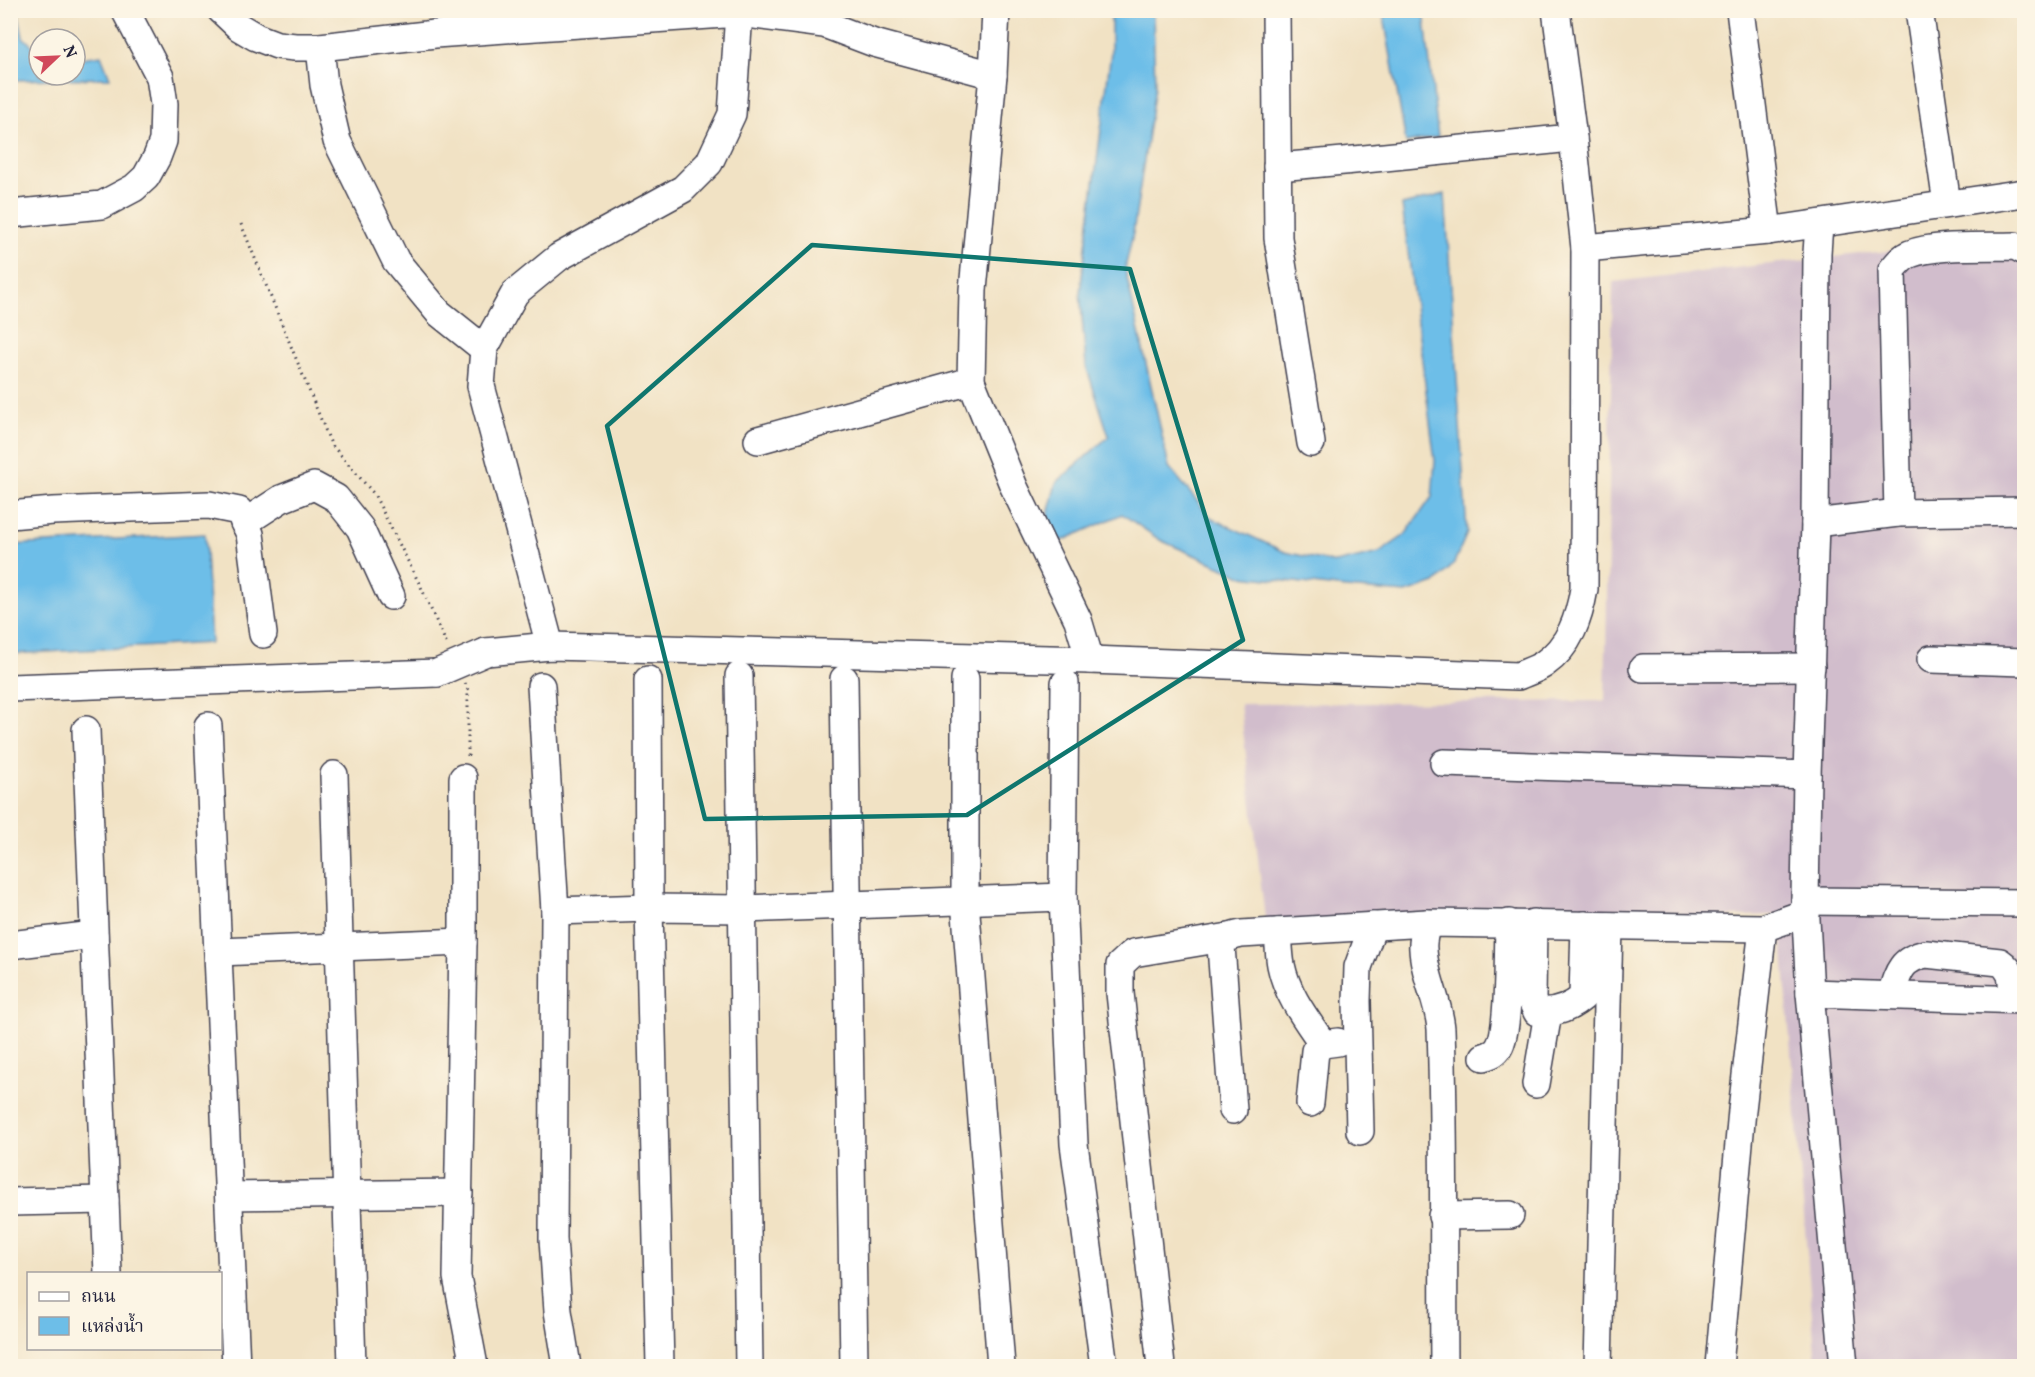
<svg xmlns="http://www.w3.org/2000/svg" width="2035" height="1377" font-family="Vollkorn,'Noto Serif Thai',serif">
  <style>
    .industrial { fill: #d1bdcc }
    .water { fill: #6dbee8; stroke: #487092; stroke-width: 1.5 }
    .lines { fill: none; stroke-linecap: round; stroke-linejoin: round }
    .minor-casing { stroke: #413f50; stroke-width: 30 }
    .path { stroke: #413f50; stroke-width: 3; stroke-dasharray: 1.5 4.5; stroke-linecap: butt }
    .minor { stroke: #fff; stroke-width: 27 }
    .minor-bridge-casing { stroke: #413f50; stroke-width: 30; stroke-linecap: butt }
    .minor-bridge { stroke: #fff; stroke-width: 27 }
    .marked { fill: none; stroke: #0f766e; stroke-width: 4.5; stroke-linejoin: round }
  </style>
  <rect width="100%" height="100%" fill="#fcf5e5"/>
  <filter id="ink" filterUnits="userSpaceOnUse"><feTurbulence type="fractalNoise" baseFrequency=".0167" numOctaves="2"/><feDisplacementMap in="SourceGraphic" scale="12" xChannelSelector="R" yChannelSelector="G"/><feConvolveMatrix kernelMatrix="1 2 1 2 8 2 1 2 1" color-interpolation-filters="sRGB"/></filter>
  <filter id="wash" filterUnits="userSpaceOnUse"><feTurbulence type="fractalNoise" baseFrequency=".008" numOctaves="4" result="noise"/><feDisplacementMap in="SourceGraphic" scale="24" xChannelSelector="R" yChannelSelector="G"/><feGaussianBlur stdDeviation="1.35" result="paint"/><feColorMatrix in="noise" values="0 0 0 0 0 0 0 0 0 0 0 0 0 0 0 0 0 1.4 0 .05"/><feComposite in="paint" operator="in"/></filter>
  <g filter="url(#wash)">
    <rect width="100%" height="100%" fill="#f1e2c4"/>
    <polygon class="industrial" points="2024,237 2024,1366 1816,1366 1780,915 1266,927 1240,704 1605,701 1613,282 1850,255"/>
    <g class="water">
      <polygon points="10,11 18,11 23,37 39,52 39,75 75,75 75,59 101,55 110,78 11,80"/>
      <polygon points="1111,11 1153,11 1155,87 1133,233 1125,269 1169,467 1211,518 1285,552 1336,563 1379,553 1405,535 1432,497 1435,461 1402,205 1445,194 1467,533 1453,565 1435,583 1406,593 1346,588 1242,576 1160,540 1122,514 1057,543 1047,518 1056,483 1109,436 1086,366 1080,292 1111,52"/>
      <polygon points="1383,11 1424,11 1438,137 1406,143"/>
      <polygon points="205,534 211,643 11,654 11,545"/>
    </g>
  </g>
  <g filter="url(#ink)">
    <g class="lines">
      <g class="minor-casing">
        <g id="minor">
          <polyline points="221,10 239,27 256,37 277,45 295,47 320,47 435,34 739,13 824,24 874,43 993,75"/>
          <polyline points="996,10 993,75 973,290 971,381 1014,487 1078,620 1090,660"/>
          <polyline points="1276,10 1278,238 1311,443"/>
          <polyline points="1740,10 1768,231"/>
          <polyline points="1919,10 1947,204"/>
          <polyline points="320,47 324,85 337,141 396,261 439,313 484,349"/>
          <path d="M1277,167c99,-8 197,-20 296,-29"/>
          <polyline points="10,214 102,205 134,188 146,177 157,157 163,141 164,104 160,77 125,10"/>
          <polyline points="1819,224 1817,253 1815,523 1807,775 1805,901 1810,993 1844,1366"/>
          <polyline points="1585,248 1768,231 2024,193"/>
          <polyline points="758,440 971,381"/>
          <path d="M1898,513l-6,-243c5,-6 10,-13 18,-16 24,-10 77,-7 105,-8l9,5"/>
          <polyline points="10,515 53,511 209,505 239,511 250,534 263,634"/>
          <polyline points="244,523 281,499 314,486 336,498 360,528 391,596"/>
          <polyline points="1815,523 1898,513 2024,511"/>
          <polyline points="550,646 481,386 484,349 515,293 559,257 683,189 709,163 732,114 739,13"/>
          <path d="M486,652l64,-6 540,14 428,16c9,-4 19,-7 26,-12 26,-18 35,-46 40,-75l1,-341 -12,-110 -17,-128"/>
          <polyline points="1931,659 2024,662"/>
          <polyline points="1643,668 1811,667"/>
          <polyline points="739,676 749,1366"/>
          <polyline points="844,679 854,1366"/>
          <polyline points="965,679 965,900 1001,1366"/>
          <polyline points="648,680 649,908 660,1366"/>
          <polyline points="1065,683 1063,897 1074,1144 1104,1366"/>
          <polyline points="541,686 555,911 553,1239 558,1311 567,1366"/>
          <polyline points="10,688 437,673"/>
          <polyline points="208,726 236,1366"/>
          <polyline points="86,730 108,1274"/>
          <polyline points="1444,763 1807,775"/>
          <polyline points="334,775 352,1366"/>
          <polyline points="463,778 463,942 457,1277 474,1366"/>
          <polyline points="1805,901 2024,903"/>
          <polyline points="555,911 649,908 743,909 1063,897"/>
          <path d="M1427,923c-2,8 -5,18 -4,26 1,27 16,52 18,80 4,112 2,225 3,337"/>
          <path d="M1533,923l-1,78 5,11c17,2 33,-4 46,-15l2,-72"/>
          <path d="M1278,932c1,11 1,23 3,33 6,30 25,54 42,79"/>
          <polyline points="10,945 94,935"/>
          <polyline points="218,952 463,942"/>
          <polyline points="1810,993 2024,1000"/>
          <path d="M1891,995c7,-23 10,-36 35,-41l74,8c15,10 12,21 12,37"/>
          <path d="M1484,1057c6,-2 12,-4 15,-10 11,-18 9,-100 10,-124"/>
          <polyline points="1536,1084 1548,1013"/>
          <polyline points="1310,1103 1315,1051 1323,1044 1338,1042"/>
          <path d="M1233,1110l-12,-164c4,-9 12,-10 20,-12l186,-11 336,5 43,-15"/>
          <polyline points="1360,1131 1357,1001 1358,967 1373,926"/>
          <polyline points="229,1196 459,1193"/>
          <polyline points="10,1202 105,1200"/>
          <polyline points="1442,1216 1510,1215"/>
          <polyline points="1161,1366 1120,993 1120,965 1133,953 1229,937"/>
          <polyline points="1598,1366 1609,926"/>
          <polyline points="1719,1366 1742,1110 1763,928"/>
        </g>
      </g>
      <g class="path">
        <polyline points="241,224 331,444 374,494 421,587 447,645"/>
        <polyline points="465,683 468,690 468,757"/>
      </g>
      <use href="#minor" class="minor"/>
      <g class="minor-bridge-casing">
        <polyline id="minor-bridge" points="437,673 486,652"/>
      </g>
      <use href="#minor-bridge" class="minor-bridge"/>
    </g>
  </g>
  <path class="marked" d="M812,245l318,24 113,371 -276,175 -262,4 -98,-393z"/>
  <rect width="2035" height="1377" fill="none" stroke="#fcf5e5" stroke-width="36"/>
  <rect x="27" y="1272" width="195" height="78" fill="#fcf5e5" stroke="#a5a1a1" stroke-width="1.5"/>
  <rect x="39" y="1292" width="30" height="9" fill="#ffffff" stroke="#a5a1a1" stroke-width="1.5"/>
  <text x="81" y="1302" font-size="18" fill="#22223b">ถนน</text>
  <rect x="39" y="1317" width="30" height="18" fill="#6dbee8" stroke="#a5a1a1" stroke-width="1.5"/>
  <text x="81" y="1332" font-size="18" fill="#22223b">แหล่งน้ำ</text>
  <g transform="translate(57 57) rotate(67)"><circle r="28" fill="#fcf5e5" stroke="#a5a1a1" stroke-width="1.5"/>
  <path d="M0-4.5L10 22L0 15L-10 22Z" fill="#d1495b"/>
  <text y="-9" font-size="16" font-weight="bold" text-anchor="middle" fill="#22223b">N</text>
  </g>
</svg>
